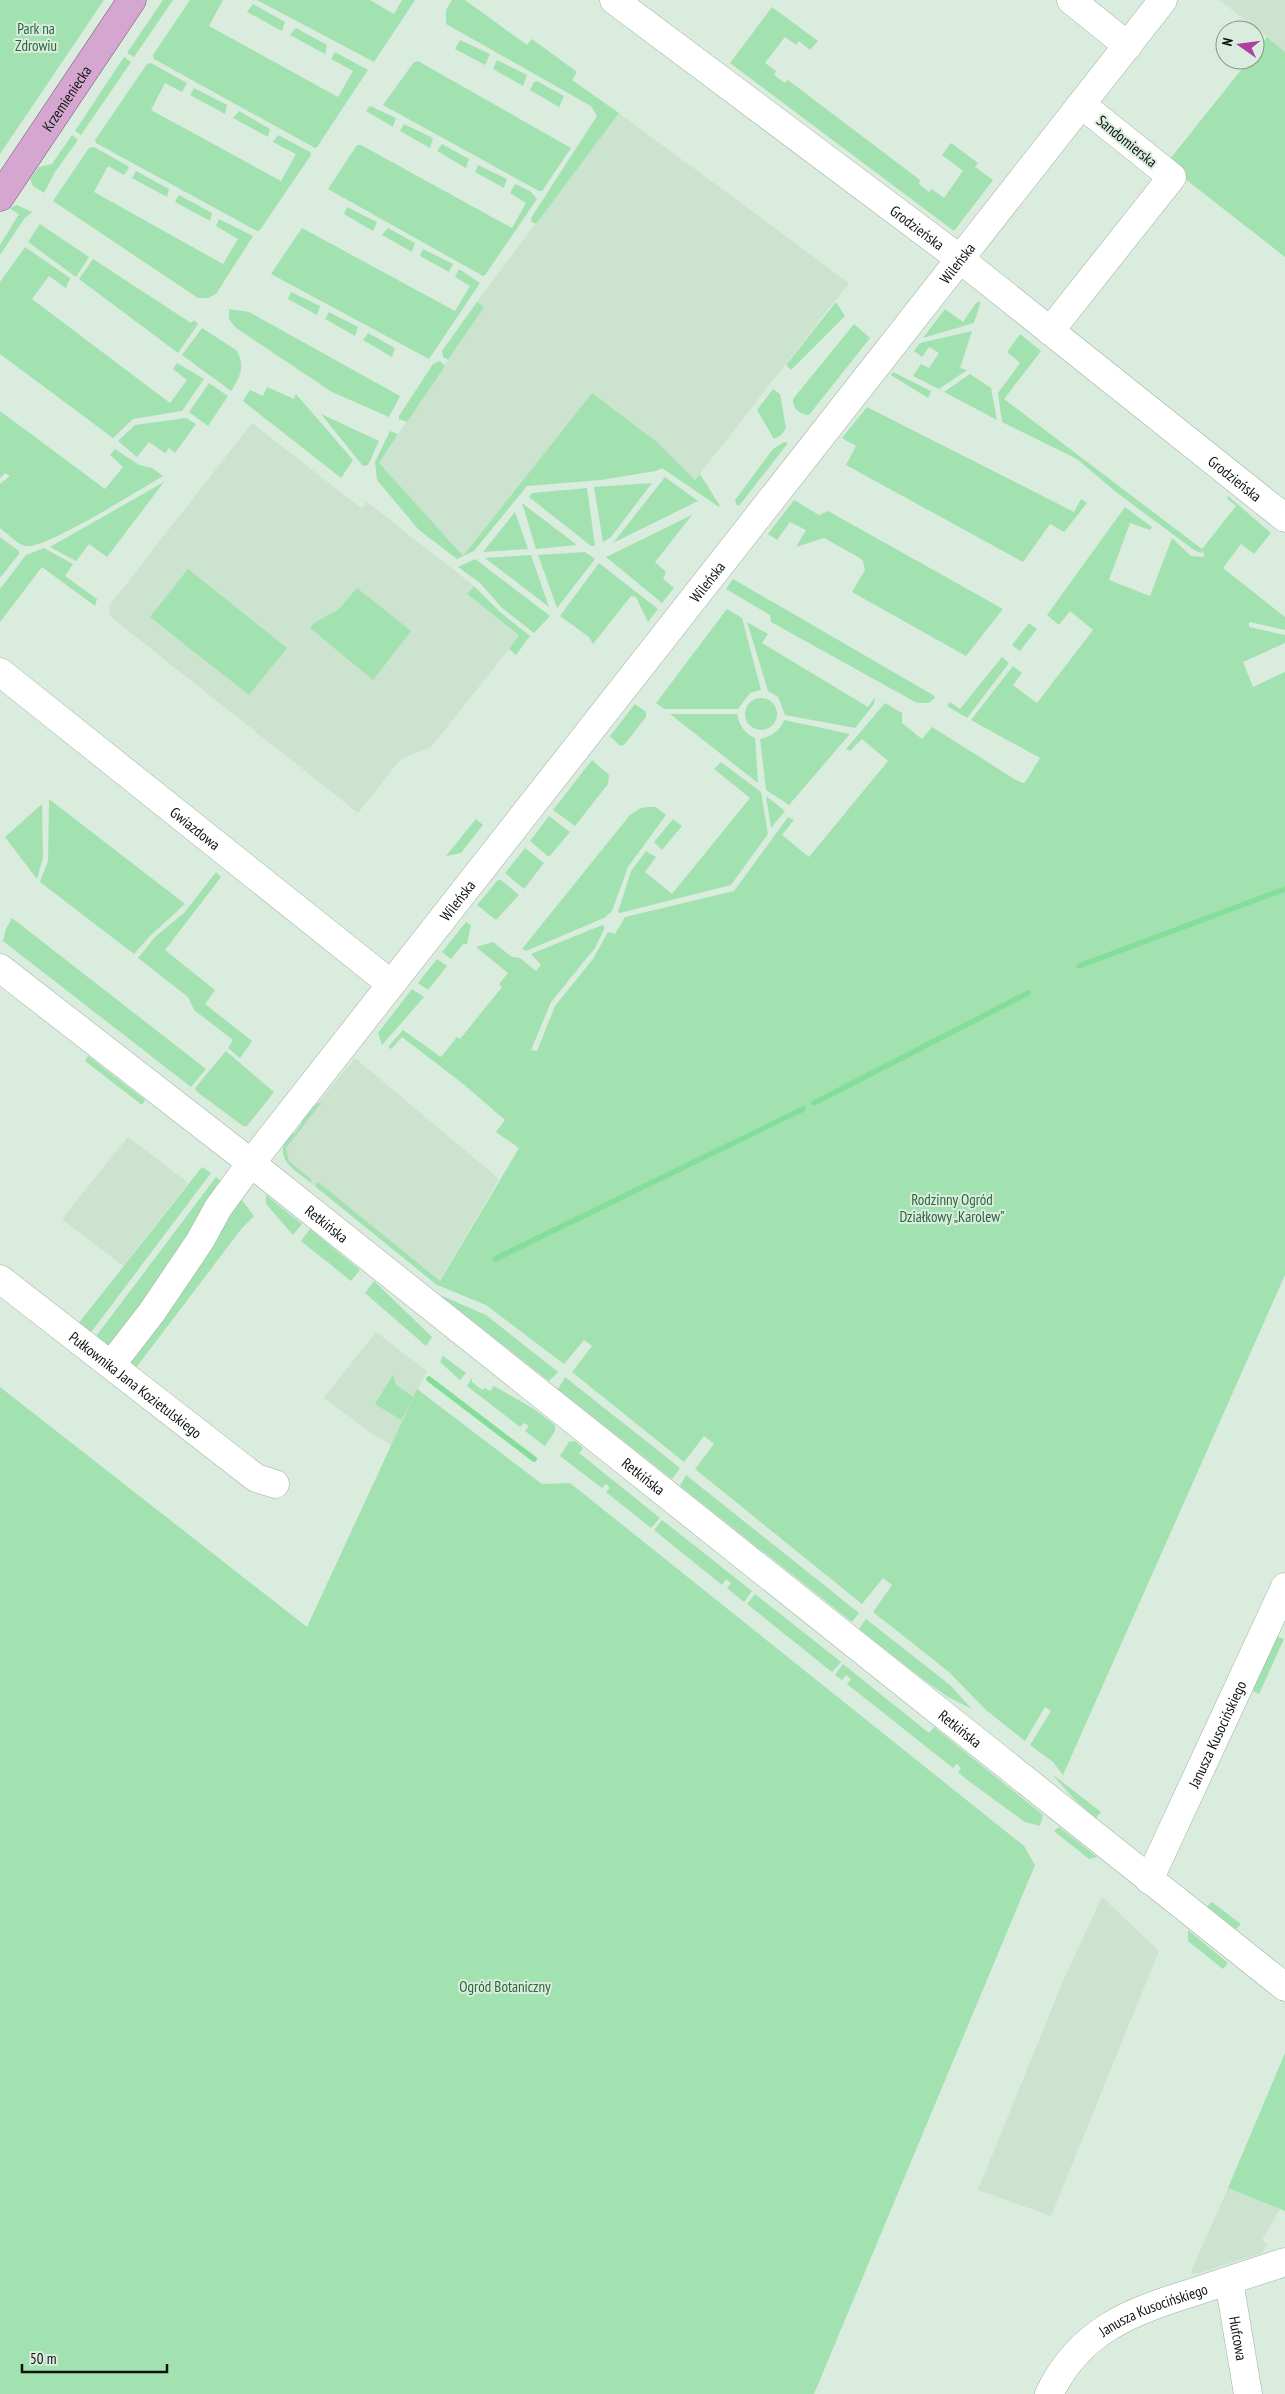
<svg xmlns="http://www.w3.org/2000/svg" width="1285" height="2394" font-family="'PT Sans Narrow',sans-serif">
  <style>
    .built { fill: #cbe3cf }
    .green { fill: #a2e2b0 }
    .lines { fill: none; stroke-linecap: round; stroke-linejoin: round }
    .stream { stroke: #84de9a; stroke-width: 5.5 }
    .minor-casing { stroke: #9fb0a2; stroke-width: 29 }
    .major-casing { stroke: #7d4c78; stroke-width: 29 }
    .minor { stroke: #fff; stroke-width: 28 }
    .major { stroke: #d5a6d0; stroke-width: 28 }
    .labels { text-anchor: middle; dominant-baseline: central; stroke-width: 4; stroke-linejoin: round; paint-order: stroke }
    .park-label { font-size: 15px; fill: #28663b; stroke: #daecdd }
    .street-label { font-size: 15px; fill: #0d130e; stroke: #daecdd }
  </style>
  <rect width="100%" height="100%" fill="#daecdd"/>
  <g class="built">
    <polygon points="1219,0 1285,0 1285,52 1267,37"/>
    <polygon points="619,113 849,283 695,480 657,442 592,393 463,557 379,463 484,307 477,302"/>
    <polygon points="252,423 361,508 367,502 474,586 467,594 520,635 431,747 401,759 358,813 111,617 109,612 109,606"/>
    <polygon points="355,1058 499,1179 437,1285 287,1164 286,1148 318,1103"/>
    <polygon points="128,1137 188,1183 123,1266 62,1219"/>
    <polygon points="376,1332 427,1371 391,1445 377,1437 324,1398"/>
    <polygon points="1102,1897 1159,1951 1051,2216 978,2190 1063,1981"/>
    <polygon points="1228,2188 1280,2209 1262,2240 1267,2244 1262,2253 1199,2273 1190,2274"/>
  </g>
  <g class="green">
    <polygon points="0,0 104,0 0,154"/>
    <polygon points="163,0 173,0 134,57 127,53"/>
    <polygon points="190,0 223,0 209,26 338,97 353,71 331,59 335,52 368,70 317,147 315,148 154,59 153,55"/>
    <polygon points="257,0 370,0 394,14 402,0 415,0 374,62"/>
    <polygon points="452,0 465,0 527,45 532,39 577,72 572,80 619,113 536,224 532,222 531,218 597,116 591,106 446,24 446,10"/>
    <polygon points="253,4 285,22 282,31 247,12"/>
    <polygon points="772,7 818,41 810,50 799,41 796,45 785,37 765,63 776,71 774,75 785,83 788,80 920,180 919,184 929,192 932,189 944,198 963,171 942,155 951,143 978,163 975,167 993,180 954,231 730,63"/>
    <polygon points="296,28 327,45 325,54 290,35"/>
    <polygon points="1267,37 1285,52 1285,257 1166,164 1249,60 1255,60 1255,52"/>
    <polygon points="460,40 490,54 485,65 455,49"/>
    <polygon points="124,57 131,62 81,135 75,131"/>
    <polygon points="497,60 527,75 523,86 493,69"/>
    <polygon points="418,61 571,148 542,191 539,191 383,105 414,62"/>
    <polygon points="151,63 187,83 182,92 165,83 151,110 281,181 296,154 273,142 278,135 310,152 311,155 260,230 257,231 96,143 95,140 147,64"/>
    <polygon points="537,81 564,96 559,107 530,90 534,82"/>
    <polygon points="194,88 227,105 225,114 190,95"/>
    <polygon points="370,106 396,118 393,127 366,111"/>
    <polygon points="239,111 270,129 268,137 233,118"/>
    <polygon points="404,124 433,138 430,148 400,131"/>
    <polygon points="72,135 78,140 55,172 44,193 33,186 30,179 39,167 52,164"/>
    <polygon points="442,144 469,159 466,168 437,151"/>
    <polygon points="357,145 361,145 512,228 526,203 510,193 515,184 530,191 537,199 485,275 483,276 328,189"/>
    <polygon points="94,147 128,166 129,168 124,175 108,166 94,192 223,264 238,239 216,226 219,219 253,236 216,294 208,298 198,298 53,201 89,148"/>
    <polygon points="478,165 507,179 504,188 475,172"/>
    <polygon points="136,171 169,189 167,197 132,178"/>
    <polygon points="179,195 212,213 210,221 175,202"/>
    <polygon points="17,205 32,212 24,219 0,255 0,245 19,214 9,208"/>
    <polygon points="347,207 377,222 373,231 344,214"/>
    <polygon points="40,224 89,257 76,277 28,242"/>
    <polygon points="302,228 455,311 470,286 455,277 459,269 480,283 429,359 271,274"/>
    <polygon points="388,228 415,243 412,252 382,235"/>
    <polygon points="25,247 70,278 66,288 49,276 32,299 170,403 187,380 173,369 177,363 204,379 182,411 133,419 113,438 0,354 0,282"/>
    <polygon points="423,249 453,264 449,272 420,256"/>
    <polygon points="93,259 191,323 194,320 198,324 178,353 79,279"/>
    <polygon points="291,292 320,306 317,315 288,299"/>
    <polygon points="981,301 974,323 923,338 945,309 963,322 976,303"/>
    <polygon points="477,302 484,307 448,360 443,357 442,351"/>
    <polygon points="836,302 845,316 791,370 786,365"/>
    <polygon points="229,309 249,312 400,396 389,417 332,392 236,328 229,319"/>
    <polygon points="329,312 358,327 355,336 325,319"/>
    <path d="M854,324l16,14 -61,77c-9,-1 -17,-6 -16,-16z"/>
    <path d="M202,328l34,22c10,15 4,27 -5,41l-49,-36z"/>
    <polygon points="972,331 960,368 967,370 939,389 913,376 921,364 929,368 939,353 929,347 922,357 914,351 920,343"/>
    <polygon points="368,333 395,348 392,357 363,340"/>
    <polygon points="1020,334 1041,351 1004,399 1202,549 1236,506 1227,498 1228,496 1271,533 1254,554 1241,544 1223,568 1285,617 1285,630 1249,622 1249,627 1285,635 1285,643 1243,662 1253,687 1285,672 1285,1275 1063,1775 1053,1762 1030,1745 1051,1711 1045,1707 1025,1741 986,1710 949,1672 873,1612 892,1585 883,1578 862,1604 695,1469 714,1444 704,1436 684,1462 572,1372 592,1346 584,1340 564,1364 486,1305 437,1285 315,1186 318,1182 440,1281 519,1148 496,1132 505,1120 462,1083 402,1037 391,1049 388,1047 403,1030 441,1057 457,1037 460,1039 502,987 499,984 508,973 476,947 493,942 512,957 520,958 536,971 541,965 531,954 602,925 605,927 595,948 551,1002 531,1050 537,1051 555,1006 593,959 608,932 615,934 625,917 734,891 788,817 794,820 782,835 809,857 888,761 862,739 850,751 846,749 885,703 902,713 902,723 922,739 932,727 1016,780 1023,783 1026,781 1040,758 971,720 1013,666 1022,673 1013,685 1037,703 1093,630 1070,611 1059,625 1047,615 1125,507 1152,527 1150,530 1130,523 1109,580 1150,596 1172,538 1191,556 1204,557 1203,551 1201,553 1194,550 1116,492 1077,459 1002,422 998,393 1020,363 1007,352"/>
    <polygon points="440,361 445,366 407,422 399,419 399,416 433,364"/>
    <polygon points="893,372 931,391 928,398 891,375"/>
    <polygon points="970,374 991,388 997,420 944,392"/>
    <polygon points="209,383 228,396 208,426 189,412"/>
    <polygon points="267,387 294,399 296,394 353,460 341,478 243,401 250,390 263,396"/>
    <polygon points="773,389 780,394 786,428 781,435 774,439 757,410"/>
    <polygon points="592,393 657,442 695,480 700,474 720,506 719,507 662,468 656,471 601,480 527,486 474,551 457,559 419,530 377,480 375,462 390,431 398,434 379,463 463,556"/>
    <polygon points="867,407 1074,512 1081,499 1087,503 1064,532 1050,524 1023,562 846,465 856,446 842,438"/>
    <path d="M0,411l105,78 18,-22 -13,-12 5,-6 24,16 13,3 11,8c-21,12 -120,75 -138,70 -8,-2 -18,-13 -25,-18v-44l10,-8 -5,-3 -5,5z"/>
    <polygon points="321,414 379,441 368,465 363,466"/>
    <polygon points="186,418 196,424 175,453 169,448 165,453 149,442 137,457 118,441 135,425"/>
    <polygon points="784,442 788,443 739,506 736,504 735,500 773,449"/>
    <polygon points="665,477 698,501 613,543"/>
    <polygon points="164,482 107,557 89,544 76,561 50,547"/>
    <polygon points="652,483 611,537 603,542 594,487"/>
    <polygon points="587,488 595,546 591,546 529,497 532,493"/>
    <polygon points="794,500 819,515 828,511 1003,609 966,656 852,592 865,570 863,561 860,558 824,538 796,547 806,530 790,522 777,540 768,534"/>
    <polygon points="522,503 577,545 536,549"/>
    <polygon points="515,512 528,549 483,552"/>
    <polygon points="692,515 655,562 666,572 663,579 674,588 662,603 606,557"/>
    <polygon points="0,537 19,551 19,554 0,578"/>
    <polygon points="44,548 73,564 65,576 97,599 95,606 42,567 0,622 0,589 26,555"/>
    <polygon points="585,552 595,559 557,608 538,555"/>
    <polygon points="531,555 549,607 485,558"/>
    <polygon points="475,559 550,616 534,633 502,608 480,583 458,567"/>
    <polygon points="599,563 658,609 648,622 636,597 631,596 593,644 589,637 560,616"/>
    <polygon points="188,569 287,648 249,695 150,617"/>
    <polygon points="733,579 933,695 935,698 929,703 917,703 771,622 770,615 726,589"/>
    <polygon points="474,586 500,612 530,636 516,655 509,649 519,635 467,594"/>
    <polygon points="357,588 411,631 373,680 310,628 314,623 339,609"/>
    <polygon points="727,609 742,618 761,690 750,693 738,709 664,709 656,703"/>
    <polygon points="747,622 768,634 762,643 868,707 875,697 874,704 855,728 785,715 778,697 768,691"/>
    <polygon points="1029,623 1037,629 1020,651 1012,645"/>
    <polygon points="1002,657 1009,663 967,718 947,706 950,702 960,709"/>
    <circle cx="761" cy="714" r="16"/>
    <polygon points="635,704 646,712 646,717 624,745 620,746 610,736"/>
    <path d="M670,714h67c2,11 7,19 18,24l3,45z"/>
    <path d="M784,720l66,14 -61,71 -23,-15 -6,-51c12,-3 19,-7 24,-19z"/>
    <polygon points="592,760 609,775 608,784 575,826 553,810"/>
    <polygon points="721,762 761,792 768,834 731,885 620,913 618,912 631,871 646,851 656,857 645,872 672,894 750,798 714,769"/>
    <polygon points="766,796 785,811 771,828"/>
    <polygon points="49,799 185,904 150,936 134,954 40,882 48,861"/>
    <polygon points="42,804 43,858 37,879 5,837"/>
    <polygon points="648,807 656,807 666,815 628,867 612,911 604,918 526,951 522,949 630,815 641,808"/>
    <polygon points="549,816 570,832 549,857 530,841"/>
    <polygon points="476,819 483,825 461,853 446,856"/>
    <polygon points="673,819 682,826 662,850 654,842"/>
    <polygon points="525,848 544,863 524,889 505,873"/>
    <polygon points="216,872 221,877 165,950 215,990 205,1004 252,1041 240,1058 228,1048 233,1040 194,1010 188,997 138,958 155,937 184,913"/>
    <polygon points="498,880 501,880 519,895 496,920 477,905"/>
    <polygon points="12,918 206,1069 191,1087 3,941 6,929"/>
    <polygon points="466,922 471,925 467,944 463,944 451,959 442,952"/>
    <polygon points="437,959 447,966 428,990 418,983"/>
    <polygon points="412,989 424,997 382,1045 378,1033"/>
    <polygon points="226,1051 274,1092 247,1126 243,1126 196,1091 195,1088"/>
    <polygon points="88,1056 145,1100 142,1105 85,1061"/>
    <path d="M318,1103h3l-35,45 3,13 23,19 -2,2c-13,-11 -34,-21 -25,-40l-2,-3 5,-8 6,3 8,-11 -3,-4z"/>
    <polygon points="202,1167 211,1173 92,1331 88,1331 78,1324"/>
    <polygon points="216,1177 227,1185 110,1347 97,1338 97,1335"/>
    <polygon points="238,1195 254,1216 242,1228 135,1369 129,1364"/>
    <polygon points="266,1195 302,1224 293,1235 266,1204"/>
    <polygon points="310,1229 360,1270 351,1281 301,1241"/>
    <polygon points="374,1281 432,1337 426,1346 365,1293"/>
    <polygon points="440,1295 486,1315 558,1372 549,1381"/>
    <polygon points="443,1356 466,1373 460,1380 440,1362"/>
    <polygon points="393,1375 396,1385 413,1397 417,1389 542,1484 570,1483 1024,1846 1035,1865 814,2394 0,2394 0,1387 307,1627 413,1398 401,1420 375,1404"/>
    <polygon points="565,1377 680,1468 672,1479 558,1389"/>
    <polygon points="472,1378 472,1382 482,1390 485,1388 490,1391 494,1386 534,1409 555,1425 555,1431 545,1446 525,1431 529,1426 524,1423 520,1427 467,1386"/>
    <polygon points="575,1441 583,1448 579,1453 660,1518 651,1528 606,1492 610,1488 606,1484 602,1488 560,1456 569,1442"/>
    <polygon points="686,1475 859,1613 852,1622 680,1486"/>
    <polygon points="662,1520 752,1591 744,1602 727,1588 731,1583 726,1579 722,1585 654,1530"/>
    <polygon points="755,1594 841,1662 832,1672 747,1604"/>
    <polygon points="866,1619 950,1685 972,1709 948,1697 924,1680 859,1629"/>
    <polygon points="1275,1636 1284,1639 1259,1694 1251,1690"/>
    <polygon points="843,1664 929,1733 934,1727 1043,1815 1040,1826 1025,1822 966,1779 958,1772 961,1768 957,1764 953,1768 847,1684 851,1679 846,1675 842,1680 835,1675"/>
    <polygon points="1052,1774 1101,1812 1096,1818 1074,1799"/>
    <polygon points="1059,1827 1097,1857 1089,1859 1054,1831"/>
    <polygon points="1212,1902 1241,1924 1236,1929 1207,1906"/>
    <polygon points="1188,1930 1228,1963 1223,1969 1188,1941"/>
    <polygon points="1285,2053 1285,2211 1228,2188"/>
  </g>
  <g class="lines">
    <g class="stream">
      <polyline points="1079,966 1285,889"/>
      <polyline points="814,1103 1028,993"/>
      <polyline points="495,1259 803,1109"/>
      <polyline points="429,1379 534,1459"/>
    </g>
    <g class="minor-casing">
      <g id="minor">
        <path id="s1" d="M614,0l346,259 325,259"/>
        <polyline points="1071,0 1128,46"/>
        <polyline points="1050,331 1172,177 1082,105"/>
        <path id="s2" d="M0,672l391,312"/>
        <path id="s3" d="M0,968l251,195 1034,824"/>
        <path id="s4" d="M0,1279l256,199 19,6"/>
        <path id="s5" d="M111,1365l41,-53 48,-71 18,-33 33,-45 912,-1163"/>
        <path id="s6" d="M1149,1880l136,-293"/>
        <path id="s7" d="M1229,2281l19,113"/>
        <path id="s8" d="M1049,2394c31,-64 81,-82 145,-102 30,-10 60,-20 91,-30"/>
      </g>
    </g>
    <g class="major-casing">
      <g id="major">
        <path id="s9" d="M0,197l132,-197"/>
      </g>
    </g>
    <use href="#minor" class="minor"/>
    <use href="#major" class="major"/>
  </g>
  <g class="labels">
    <g class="park-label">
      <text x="36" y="28">Park na<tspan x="36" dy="17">Zdrowiu</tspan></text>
      <text x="952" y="1199">Rodzinny Ogród<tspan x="952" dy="17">Działkowy „Karolew”</tspan></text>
      <text x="505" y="1986">Ogród Botaniczny</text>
    </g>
    <g class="street-label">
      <text stroke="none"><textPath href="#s9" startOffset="119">Krzemieniecka</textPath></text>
      <text transform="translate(1127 141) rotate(39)">Sandomierska</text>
      <text stroke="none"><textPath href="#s1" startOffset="379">Grodzieńska</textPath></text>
      <text stroke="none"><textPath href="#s5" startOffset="1390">Wileńska</textPath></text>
      <text stroke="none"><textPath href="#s1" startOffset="784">Grodzieńska</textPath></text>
      <text stroke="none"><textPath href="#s5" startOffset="985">Wileńska</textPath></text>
      <text stroke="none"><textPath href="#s2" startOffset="250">Gwiazdowa</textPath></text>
      <text stroke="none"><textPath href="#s5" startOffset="580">Wileńska</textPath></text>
      <text stroke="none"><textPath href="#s3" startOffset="415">Retkińska</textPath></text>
      <text stroke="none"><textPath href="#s4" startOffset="172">Pułkownika Jana Kozietulskiego</textPath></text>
      <text stroke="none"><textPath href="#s3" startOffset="820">Retkińska</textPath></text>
      <text stroke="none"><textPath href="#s3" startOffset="1225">Retkińska</textPath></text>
      <text stroke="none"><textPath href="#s6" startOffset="161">Janusza Kusocińskiego</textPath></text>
      <text stroke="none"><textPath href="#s8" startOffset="139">Janusza Kusocińskiego</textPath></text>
      <text stroke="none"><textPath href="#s7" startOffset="58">Hufcowa</textPath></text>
    </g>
  </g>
  <g transform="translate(1240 45) rotate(284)"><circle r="24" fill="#daecdd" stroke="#88958a"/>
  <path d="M0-4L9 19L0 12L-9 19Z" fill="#ab41a2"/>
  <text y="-8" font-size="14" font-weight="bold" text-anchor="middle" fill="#0d130e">N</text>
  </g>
  <path d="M22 2364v8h145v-8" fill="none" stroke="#0d130e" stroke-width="2.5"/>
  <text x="30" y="2364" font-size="15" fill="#0d130e" stroke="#daecdd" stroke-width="4" paint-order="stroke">50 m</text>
</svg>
